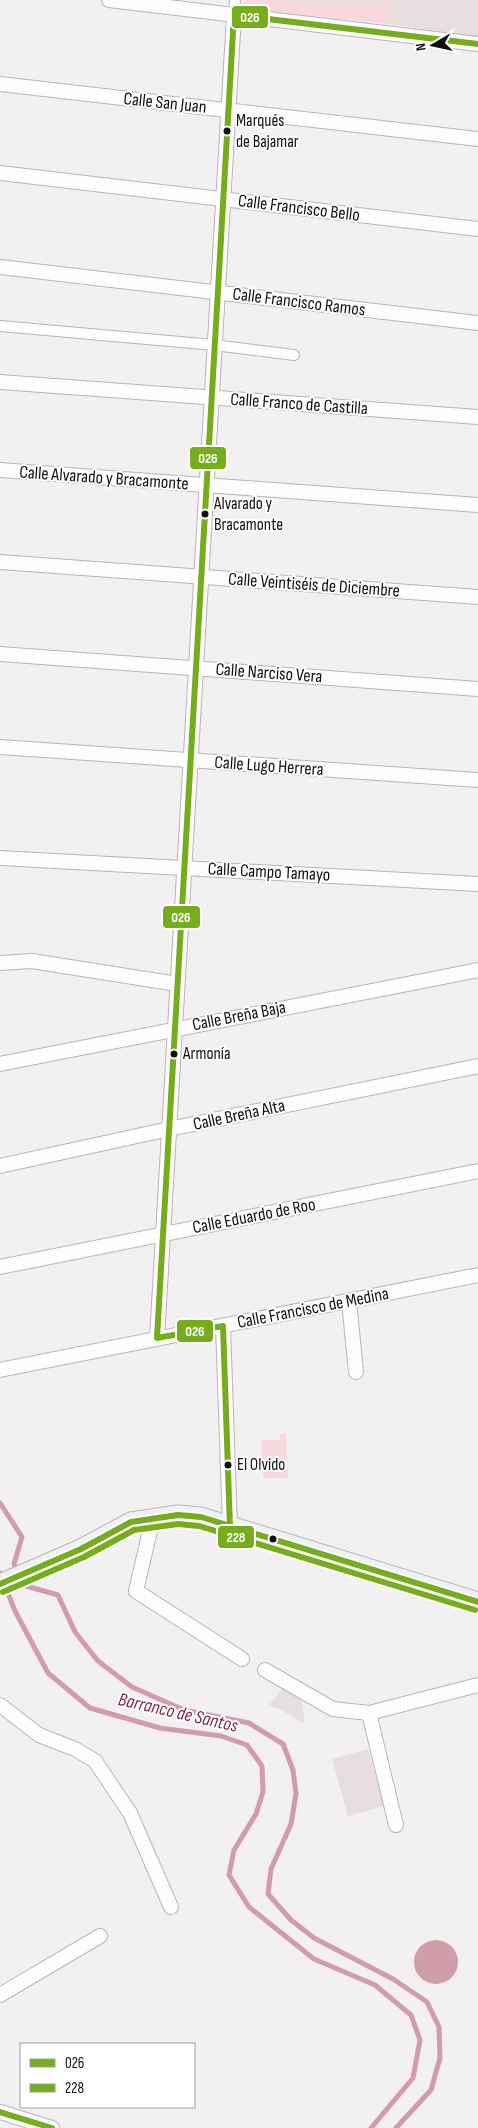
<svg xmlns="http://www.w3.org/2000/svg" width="478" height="2128" font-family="'Sofia Sans Condensed',sans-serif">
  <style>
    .built { fill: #e7dee0 }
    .green { fill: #f7d8de }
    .water { fill: #d19daa }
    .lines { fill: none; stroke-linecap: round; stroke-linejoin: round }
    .stream { stroke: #d19daa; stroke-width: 5 }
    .pedestrian-casing { stroke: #b7b5b6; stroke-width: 12 }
    .minor-casing { stroke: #b7b5b6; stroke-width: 16 }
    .secondary-casing { stroke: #b7b5b6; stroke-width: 21 }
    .pedestrian { stroke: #fdfdfd; stroke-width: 10 }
    .minor { stroke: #fdfdfd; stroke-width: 14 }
    .secondary { stroke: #eff2f2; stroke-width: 19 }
    .bus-1-casing { stroke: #fff; stroke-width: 10 }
    .bus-2-casing { stroke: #fff; stroke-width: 10 }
    .bus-1 { stroke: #75ad1c; stroke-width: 6 }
    .bus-2 { stroke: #75ad1c; stroke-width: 6 }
    .bus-dot { fill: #111010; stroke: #fff; stroke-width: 2 }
    .labels { text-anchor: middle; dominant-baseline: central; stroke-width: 4; stroke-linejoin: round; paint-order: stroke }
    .bus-label { font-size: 17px; fill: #111010; stroke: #fff; text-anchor: start }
    .street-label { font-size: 18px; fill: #111010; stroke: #fff }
    .water-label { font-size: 19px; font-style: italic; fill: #822b46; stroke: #fff }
    .line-badge { stroke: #fff; stroke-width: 2 }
    .badge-label { font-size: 14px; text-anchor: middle; font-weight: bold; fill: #fff }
  </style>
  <rect width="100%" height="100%" fill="#f3f0f1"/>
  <g class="built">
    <polygon points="245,0 478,0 478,37 389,24 246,9"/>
    <polygon points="284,1687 302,1701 305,1722 302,1723 282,1710 269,1705"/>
    <polygon points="368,1749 384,1806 348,1816 332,1759"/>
  </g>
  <g class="green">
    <polygon points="245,0 390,2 389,24 246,9"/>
    <polygon points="280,1434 286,1434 288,1478 263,1478 261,1440 280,1440"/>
  </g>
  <circle class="water" cx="436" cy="1962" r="22"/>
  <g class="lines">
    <g class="stream">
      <polyline points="0,1503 22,1537 14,1564 26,1586 58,1595 75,1632 98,1661 132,1687 184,1710 249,1723 283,1744 293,1770 296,1794 291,1824 271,1869 268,1894 291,1920 314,1938 393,1979 427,2002 439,2027 440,2058 431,2090 396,2128"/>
      <polyline points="0,1573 15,1611 48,1673 90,1708 160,1728 221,1736 247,1745 262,1766 263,1792 256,1814 234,1850 229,1875 249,1907 314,1959 375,1985 411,2015 420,2040 413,2078 371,2128"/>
    </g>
    <g class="pedestrian-casing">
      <g id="pedestrian">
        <polyline points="234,15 235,0"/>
        <polyline points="0,326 214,345 294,355"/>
      </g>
    </g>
    <g class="minor-casing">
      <g id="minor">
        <polyline points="109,0 478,44"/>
        <polyline points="0,84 478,139"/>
        <polyline points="0,173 478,229"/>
        <polyline points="0,267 478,323"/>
        <polyline points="0,382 478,417"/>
        <polyline points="0,470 478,505"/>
        <polyline points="0,562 478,597"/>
        <polyline points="0,654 478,689"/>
        <polyline points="0,747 478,780"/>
        <polyline points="0,858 478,884"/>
        <polyline points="0,963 32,961 177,984"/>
        <polyline points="0,1064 478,970"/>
        <polyline points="0,1166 169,1129 478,1066"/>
        <polyline points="0,1267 478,1171"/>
        <polyline points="349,1301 356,1372"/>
        <polyline points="223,1326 230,1527"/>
        <polyline points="157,1338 234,15"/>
        <polyline points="0,1370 478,1275"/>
        <polyline points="153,1518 136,1591 242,1659"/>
        <polyline points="265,1670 333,1709 369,1713 478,1685"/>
        <polyline points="0,1705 39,1735 75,1749 95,1761 130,1813 171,1907"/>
        <polyline points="369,1713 396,1825"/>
        <polyline points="0,1995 100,1936"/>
        <polyline points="0,2112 52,2128"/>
      </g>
    </g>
    <g class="secondary-casing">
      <polyline id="secondary" points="0,1584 81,1549 131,1522 178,1515 201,1517 478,1602"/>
    </g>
    <use href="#pedestrian" class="pedestrian"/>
    <use href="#minor" class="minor"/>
    <use href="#secondary" class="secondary"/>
    <g class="bus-1-casing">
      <g id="bus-1">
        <polyline points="230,1527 223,1326 157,1338 234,15 478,44"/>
        <polyline points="0,1584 81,1549 131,1522 178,1515 201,1517 478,1602"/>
        <polyline points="0,2112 52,2128"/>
      </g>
    </g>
    <g class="bus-2-casing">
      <polyline id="bus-2" points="3,1592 84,1557 134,1530 178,1524 199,1526 475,1610"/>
    </g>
    <use href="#bus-1" class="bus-1"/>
    <use href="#bus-2" class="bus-2"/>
  </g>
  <g class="bus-dot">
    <circle cx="227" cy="131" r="4.5"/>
    <circle cx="205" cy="514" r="4.5"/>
    <circle cx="174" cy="1054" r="4.5"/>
    <circle cx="228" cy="1465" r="4.5"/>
    <circle cx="273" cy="1539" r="4.5"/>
  </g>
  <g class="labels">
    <g class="bus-label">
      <text x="236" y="121">Marqués<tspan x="236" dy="21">de Bajamar</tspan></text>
      <text x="214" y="504">Alvarado y<tspan x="214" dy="21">Bracamonte</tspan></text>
      <text x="183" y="1054">Armonía</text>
      <text x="237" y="1465">El Olvido</text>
    </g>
    <g class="street-label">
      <text transform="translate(165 103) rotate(6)">Calle San Juan</text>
      <text transform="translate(299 208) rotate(7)">Calle Francisco Bello</text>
      <text transform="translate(299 302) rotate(7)">Calle Francisco Ramos</text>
      <text transform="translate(299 404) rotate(4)">Calle Franco de Castilla</text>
      <text transform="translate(104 478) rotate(4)">Calle Alvarado y Bracamonte</text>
      <text transform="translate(314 585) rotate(4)">Calle Veintiséis de Diciembre</text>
      <text transform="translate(269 673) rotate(4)">Calle Narciso Vera</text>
      <text transform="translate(269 766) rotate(4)">Calle Lugo Herrera</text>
      <text transform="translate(269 872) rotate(3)">Calle Campo Tamayo</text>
      <text transform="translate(239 1016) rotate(-11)">Calle Breña Baja</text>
      <text transform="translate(239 1115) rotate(-12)">Calle Breña Alta</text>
      <text transform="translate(254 1216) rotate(-11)">Calle Eduardo de Roo</text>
      <text transform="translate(313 1308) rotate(-11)">Calle Francisco de Medina</text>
    </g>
    <g class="water-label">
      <text transform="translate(178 1713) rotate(13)">Barranco de Santos</text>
    </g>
  </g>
  <g class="line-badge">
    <rect x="231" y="5" width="38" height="24" rx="5" fill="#75ad1c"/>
    <rect x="189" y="446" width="38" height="24" rx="5" fill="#75ad1c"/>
    <rect x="162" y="905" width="39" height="24" rx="5" fill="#75ad1c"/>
    <rect x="176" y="1319" width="38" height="24" rx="5" fill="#75ad1c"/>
    <rect x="217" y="1525" width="38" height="24" rx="5" fill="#75ad1c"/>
  </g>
  <g class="badge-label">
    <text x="250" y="22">026</text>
    <text x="208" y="463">026</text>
    <text x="181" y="922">026</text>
    <text x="195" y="1336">026</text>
    <text x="236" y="1542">228</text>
  </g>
  <rect x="20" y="2043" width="175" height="65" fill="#ffffff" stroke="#a09f9f"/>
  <rect x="30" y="2059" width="25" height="8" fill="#75ad1c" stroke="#a09f9f"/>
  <text x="65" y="2068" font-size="15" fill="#111010">026</text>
  <rect x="30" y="2084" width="25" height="8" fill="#75ad1c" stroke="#a09f9f"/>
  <text x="65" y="2093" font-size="15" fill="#111010">228</text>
  <g transform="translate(433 45) rotate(261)" stroke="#ffffff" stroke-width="4" paint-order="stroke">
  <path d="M0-4L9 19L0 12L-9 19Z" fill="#111010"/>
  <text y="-8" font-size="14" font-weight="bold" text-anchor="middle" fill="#111010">N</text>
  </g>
</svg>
